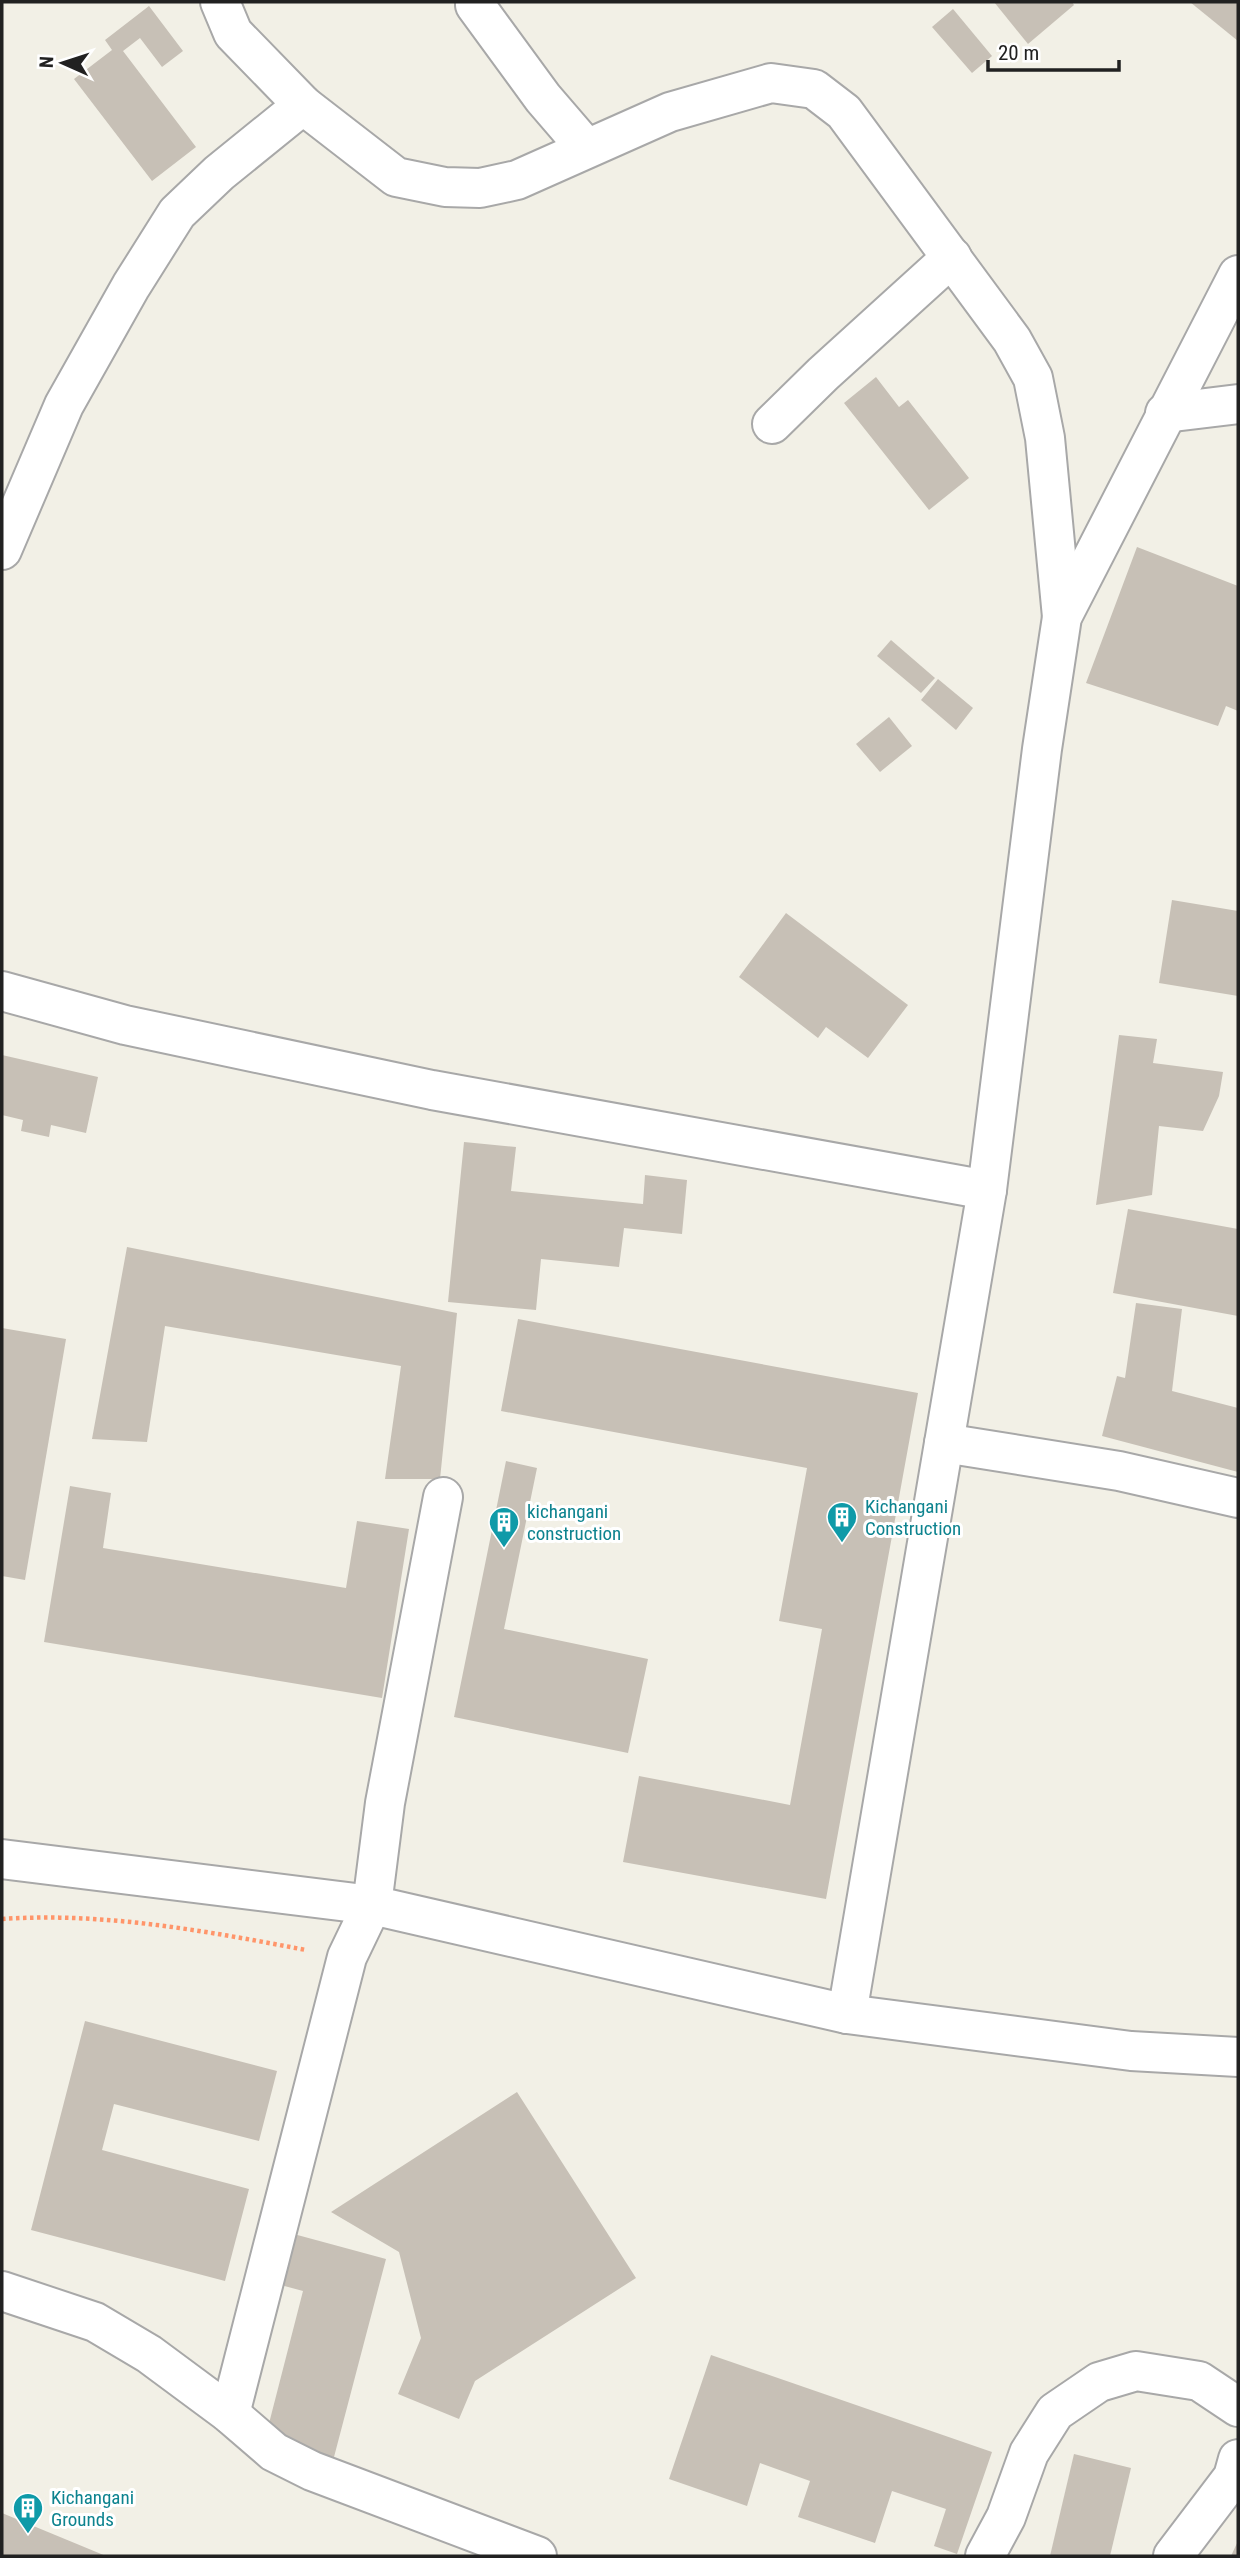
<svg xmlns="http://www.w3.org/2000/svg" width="1240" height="2558" font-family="'Roboto Condensed',sans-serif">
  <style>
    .building { fill: #c7c0b6 }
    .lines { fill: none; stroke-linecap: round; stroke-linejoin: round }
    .minor-casing { stroke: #a8a8a8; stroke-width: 42 }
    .path { stroke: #ff956a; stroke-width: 4.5; stroke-dasharray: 3.5 3.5; stroke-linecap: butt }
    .minor { stroke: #fff; stroke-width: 38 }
    .labels { text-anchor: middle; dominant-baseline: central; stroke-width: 6; stroke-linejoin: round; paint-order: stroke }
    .culture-label { font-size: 19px; fill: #0d838f; stroke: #fff; text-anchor: start }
  </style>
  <rect width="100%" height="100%" fill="#f2f0e6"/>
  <g class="building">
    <polygon points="994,2 1072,2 1074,5 1028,44"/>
    <polygon points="1190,2 1238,2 1238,41"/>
    <polygon points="149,6 183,51 162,67 140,38 123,51 196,147 152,181 74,79 112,50 105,40"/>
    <polygon points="953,9 992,56 972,73 932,27"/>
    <polygon points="876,377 899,407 908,400 969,478 929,510 844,403"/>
    <polygon points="1137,547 1238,586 1238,711 1226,706 1218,726 1086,683"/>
    <polygon points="891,640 935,678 921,693 877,656"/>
    <polygon points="938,679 973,708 956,730 921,700"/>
    <polygon points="889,717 912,746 880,772 856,744"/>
    <polygon points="1172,900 1238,911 1238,996 1159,983"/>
    <polygon points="786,913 908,1005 868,1058 826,1027 818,1038 739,977"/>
    <polygon points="1119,1035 1157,1039 1153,1063 1223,1072 1219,1096 1203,1131 1159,1126 1152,1195 1096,1205"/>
    <polygon points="2,1055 98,1077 86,1133 51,1125 49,1137 21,1131 23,1120 2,1115"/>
    <polygon points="464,1142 516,1147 511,1191 643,1204 645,1175 687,1180 682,1234 624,1228 619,1267 541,1259 536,1310 448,1302"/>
    <polygon points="1128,1209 1238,1229 1238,1316 1113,1293"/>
    <polygon points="127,1247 457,1313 440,1479 385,1479 401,1366 165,1326 147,1442 92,1439"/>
    <polygon points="1136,1303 1182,1309 1172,1391 1238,1408 1238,1472 1102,1436 1117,1376 1125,1378"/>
    <polygon points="518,1319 918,1393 826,1899 623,1862 639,1776 790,1805 822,1629 779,1621 807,1468 501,1411"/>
    <polygon points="2,1328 66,1339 25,1580 2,1576"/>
    <polygon points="506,1461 537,1468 504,1629 648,1659 628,1753 454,1717"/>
    <polygon points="70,1486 111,1493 103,1548 346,1588 357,1521 409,1529 382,1698 44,1642"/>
    <polygon points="85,2021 277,2071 259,2141 114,2104 102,2150 249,2189 225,2281 31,2230"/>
    <polygon points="517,2092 636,2278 475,2381 459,2419 398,2394 421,2338 399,2252 331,2212"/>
    <polygon points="290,2233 386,2259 334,2457 265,2439 303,2291 277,2284"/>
    <polygon points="711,2355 992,2452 957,2554 934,2546 946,2509 892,2491 875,2543 798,2517 810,2481 760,2463 747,2506 669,2479"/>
    <polygon points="1074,2454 1131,2468 1110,2556 1050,2556"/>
    <polygon points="2,2513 106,2556 2,2556"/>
    <polygon points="1238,2541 1238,2556 1231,2556"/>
  </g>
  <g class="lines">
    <g class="minor-casing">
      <g id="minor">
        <polyline points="220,2 233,33 303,105 396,177 445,187 480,188 517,180 670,112 771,83 814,89 844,112 1012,340 1033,378 1045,438 1062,617"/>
        <polyline points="475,5 543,98 586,148"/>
        <polyline points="1165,413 1238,404"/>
        <polyline points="772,424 823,374 952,257"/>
        <polyline points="2,550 64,405 131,286 177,213 219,173 303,105"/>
        <polyline points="2,991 125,1025 432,1090 987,1190"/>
        <polyline points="944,1443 1119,1471 1238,1498"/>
        <polyline points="2,1859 372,1905 847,2014 1131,2051 1238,2057"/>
        <polyline points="847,2014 987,1190 1042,749 1062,617 1238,275"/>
        <polyline points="2,2291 95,2322 149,2354 230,2414 274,2452 312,2471 537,2556"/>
        <polyline points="230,2414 347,1957 372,1905 385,1803 443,1497"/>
        <polyline points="985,2556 1006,2517 1029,2453 1055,2412 1099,2382 1136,2371 1199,2381 1238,2407"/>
        <polyline points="1173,2556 1233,2477 1238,2459"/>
      </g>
    </g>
    <path class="path" d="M2,1919c102,-7 204,12 304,31"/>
    <use href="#minor" class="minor"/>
  </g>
  <defs>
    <g id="building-pin" transform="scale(1.575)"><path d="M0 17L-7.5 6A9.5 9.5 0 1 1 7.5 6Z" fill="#0f9aa8" stroke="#fff"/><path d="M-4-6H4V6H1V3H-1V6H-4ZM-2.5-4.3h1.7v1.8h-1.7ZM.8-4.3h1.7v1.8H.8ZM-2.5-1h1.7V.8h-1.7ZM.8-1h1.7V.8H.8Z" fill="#fff"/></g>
  </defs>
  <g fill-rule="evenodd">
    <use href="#building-pin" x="842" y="1517"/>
    <use href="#building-pin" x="504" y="1522"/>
    <use href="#building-pin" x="28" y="2508"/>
  </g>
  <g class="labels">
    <g class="culture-label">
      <text x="865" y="1506">Kichangani<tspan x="865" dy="22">Construction</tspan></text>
      <text x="527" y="1511">kichangani<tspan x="527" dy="22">construction</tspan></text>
      <text x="51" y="2497">Kichangani<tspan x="51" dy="22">Grounds</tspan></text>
    </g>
  </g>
  <rect width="1240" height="2558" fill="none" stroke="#212121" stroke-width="7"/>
  <g transform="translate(63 63) rotate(273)" stroke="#ffffff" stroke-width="5" paint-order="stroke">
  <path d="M0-5L12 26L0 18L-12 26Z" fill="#212121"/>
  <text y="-10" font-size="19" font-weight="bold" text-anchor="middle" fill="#212121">N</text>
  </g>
  <path d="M988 60v10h131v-10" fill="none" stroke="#212121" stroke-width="3.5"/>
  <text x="998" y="60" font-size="21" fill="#212121" stroke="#ffffff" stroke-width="5" paint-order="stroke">20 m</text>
</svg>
